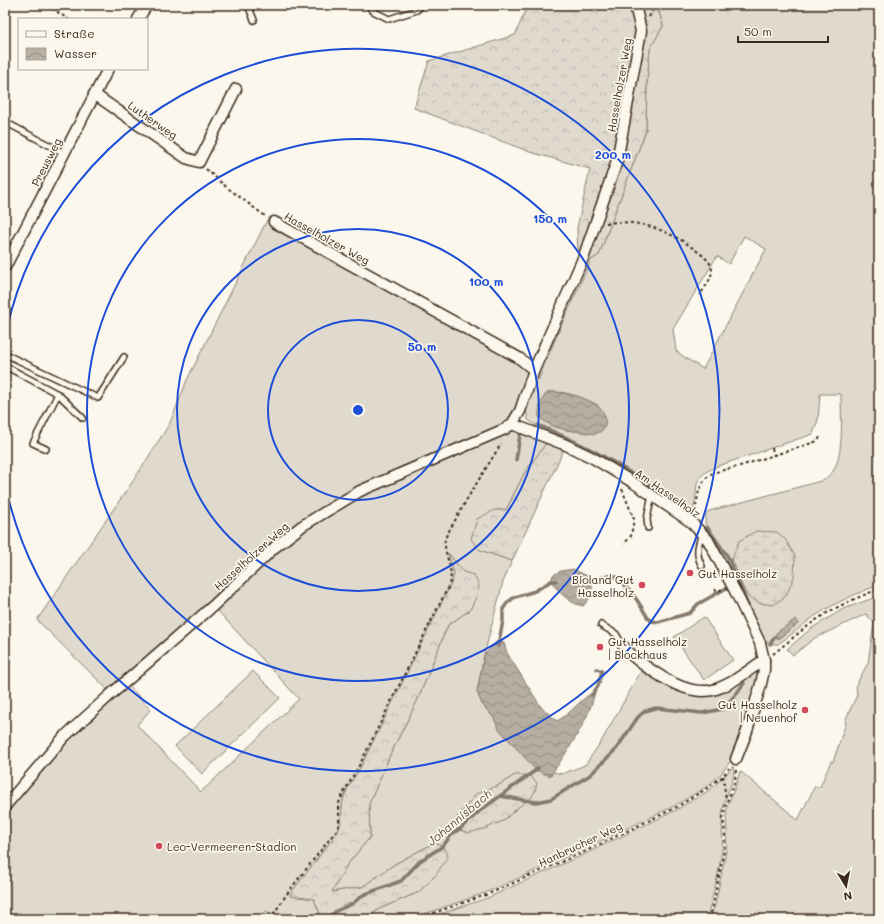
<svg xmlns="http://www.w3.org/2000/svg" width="884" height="924" font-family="Mali,sans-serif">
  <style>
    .grass { fill: #dfd9ce; stroke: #8d8276; fill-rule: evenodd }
    .forest { fill: url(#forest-crowns); stroke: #8d8276 }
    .wetland { fill: url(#wetland-marsh); stroke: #8d8276 }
    .water { fill: url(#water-waves); stroke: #85796d }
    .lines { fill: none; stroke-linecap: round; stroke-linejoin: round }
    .stream { stroke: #85796d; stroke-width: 3.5 }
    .lane-casing { stroke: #3b2a1e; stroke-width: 8 }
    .street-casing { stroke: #3b2a1e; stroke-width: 13 }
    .path { stroke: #3b2a1e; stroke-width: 2; stroke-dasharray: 3 3; stroke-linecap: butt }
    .lane { stroke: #fbf7ec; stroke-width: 5 }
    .street { stroke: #fbf7ec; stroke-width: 10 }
    .ring { fill: none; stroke: #1d4ed8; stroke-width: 2 }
    .poi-dot { fill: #d1495b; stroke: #fbf7ec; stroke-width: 1.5 }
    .labels { text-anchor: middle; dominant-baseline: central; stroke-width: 3.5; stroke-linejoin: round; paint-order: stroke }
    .street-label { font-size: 11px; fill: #3b2a1e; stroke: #fbf7ec }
    .poi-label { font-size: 11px; fill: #3b2a1e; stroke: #fbf7ec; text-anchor: start }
    .water-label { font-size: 12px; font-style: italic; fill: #605246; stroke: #fbf7ec }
    .centre { fill: #1d4ed8; stroke: #fbf7ec; stroke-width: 2 }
    .ring-label { font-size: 12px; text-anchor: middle; font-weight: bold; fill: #1d4ed8; stroke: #fbf7ec; stroke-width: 3.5; stroke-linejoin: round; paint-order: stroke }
  </style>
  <defs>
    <pattern id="forest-crowns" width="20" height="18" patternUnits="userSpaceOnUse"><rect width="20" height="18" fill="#dfd9ce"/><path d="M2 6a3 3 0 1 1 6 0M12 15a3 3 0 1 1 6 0" fill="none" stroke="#c0bab0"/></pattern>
    <pattern id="wetland-marsh" width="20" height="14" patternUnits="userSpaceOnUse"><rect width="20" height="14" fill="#dfd9ce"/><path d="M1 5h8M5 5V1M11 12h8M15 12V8" fill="none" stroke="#c0bab0"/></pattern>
    <pattern id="water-waves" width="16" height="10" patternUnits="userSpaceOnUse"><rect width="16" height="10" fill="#b6aea2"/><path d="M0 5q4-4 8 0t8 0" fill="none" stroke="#958e83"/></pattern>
  </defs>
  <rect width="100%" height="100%" fill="#fbf7ec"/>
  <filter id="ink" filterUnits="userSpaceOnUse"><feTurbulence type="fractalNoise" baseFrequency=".025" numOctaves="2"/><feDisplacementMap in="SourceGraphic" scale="8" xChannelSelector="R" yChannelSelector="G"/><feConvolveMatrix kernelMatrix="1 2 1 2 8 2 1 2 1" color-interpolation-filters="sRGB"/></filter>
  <g filter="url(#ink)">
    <g class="grass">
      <path d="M657,5h222v580c-22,8 -44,18 -64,31 -13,9 -24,20 -37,28h-6l-9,-3 -38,-83 -20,-34 1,-11 3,-2 112,-30c5,-3 11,-7 14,-13 9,-21 6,-51 6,-74h-21l-2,26 -5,14 -95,32c-32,13 -16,23 -26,46l5,6 -2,2 -157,-90 -4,-6 -6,-4 -2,-12 10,-28 3,-1 15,-37 37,-82 8,-5 47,-125 1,-50 3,-31 13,-23zM744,236l22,13 -63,120 -16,-10 -11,-8 -3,-22 44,-73 12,8zM548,392c20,-1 32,5 50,13l-2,29 -30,-4 -17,-6 -6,-25z"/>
      <path d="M267,220l256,144 5,7c-6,18 -10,45 -28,56l-50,19 -56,24 -51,24 -26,17 -45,34 -61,56 -79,70 -24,19 -71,-70 96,-139 37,-58 17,-43z"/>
      <path d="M515,430l32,12 -22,30 -19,38h-11l-15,40 32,11 -9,21 -19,73 -7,37 5,12 12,14 5,11 37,39 14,8 3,-4 9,2 23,-9 16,-23 40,-71 29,16 17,6 20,1 49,-24 3,2v8l-26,78 -12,16 -15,13 -32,19 -90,43 -99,44 -75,26h-43l12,-10 40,-17 15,-49 -39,21 -33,23 -30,5 15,-27 23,-28 -1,-33 21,-49 28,-56 30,-74 22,-15 -7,-38 -14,-18 5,20 -3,10 -91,184c-5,8 -11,17 -15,26 -5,12 -2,26 -7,38l-45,58 -3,5 24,4 8,20h-39l-17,-8 -7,8h-254v-105l21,-27 39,-43 64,-58 22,23 -14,16 64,67 98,-93 -83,-90 63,-59 41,-32 33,-20 148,-64zM515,775l1,34 -13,12 -27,-27 23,-9z"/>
      <polygon points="879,596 879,914 875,919 710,919 715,905 726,851 727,833 726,817 727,807 737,782 740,771 798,820 815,786 820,787 831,761 833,762 846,723 845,721 857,695 856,685 868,663 874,623 866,614 815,638 793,655 787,649 812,628 843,609"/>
      <polygon points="704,617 733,660 704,680 674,637"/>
      <polygon points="253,671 280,698 202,774 175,746"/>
      <path d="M733,766c4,12 -7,27 -9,38 -4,15 0,31 -2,46 -3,23 -9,47 -16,69h-281l62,-21 100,-45 89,-43 32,-19 16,-14z"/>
    </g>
    <g class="forest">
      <polygon points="528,5 657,5 663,26 650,49 647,80 646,130 599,255 591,260 578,252 577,228 590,169 530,152 414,108 429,61 515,35"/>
      <polygon points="547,442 564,449 512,561 480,550 471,539 477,519 495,510 506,510 525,472"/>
      <path d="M448,553l15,19 11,3 5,10 -2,10 -7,15 -22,15 -30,74 -28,56 -21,49 1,33 -23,28 -15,27 30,-5 33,-23 39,-21c6,1 13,6 14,13l-12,19 -17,17 -40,17 -12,10h-45l-8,-20 -24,-3 3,-6 45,-58c5,-12 2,-26 7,-38 4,-9 10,-18 15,-26l91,-184 3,-10z"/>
      <polygon points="515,775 529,775 537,783 535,791 531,798 516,809 503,821 484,829 467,833 456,828 454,821 476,794 499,785"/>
    </g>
    <polygon class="wetland" points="756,531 777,532 785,539 795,556 794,577 786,596 773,605 759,603 747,596 740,581 732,558 739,541"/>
    <g class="water">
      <path d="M548,392c16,-1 63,8 57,33 -1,4 -4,7 -8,8 -6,2 -12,-1 -18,-2 -14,0 -29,-4 -40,-14 -1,-9 2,-18 9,-25z"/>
      <path d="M573,569l18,9c2,14 2,18 -8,28 -13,-2 -25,-14 -32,-25l2,-6 8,-4z"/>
      <polygon points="796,619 799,623 778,639 775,637 776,633"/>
      <path d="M497,641l7,2 3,10 34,54 16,14c15,-8 23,-22 38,-30 -4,26 -29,63 -45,85l-14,-6 -37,-41 -5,-11 -12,-14 -5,-12 7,-37z"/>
    </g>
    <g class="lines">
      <g class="stream">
        <path d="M538,425c34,14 67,30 97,51"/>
        <polyline points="516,460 520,435"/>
        <polyline points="645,482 691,514"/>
        <polyline points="707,527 728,557 751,613"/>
        <polyline points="588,582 591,583 599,578 613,575 618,578 637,600 648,618 652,621 658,622 690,613 698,604 730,586"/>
        <polyline points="770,644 775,637"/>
        <polyline points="498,646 503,621 503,609 508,602 515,597 535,591 551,581 556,581"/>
        <polyline points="592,695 598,686 602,671 597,669"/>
        <polyline points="500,796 536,802 551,799 590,775 617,748 638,717 645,711 656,708 702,713 723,709 737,693 744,683"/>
        <polyline points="327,919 336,911 352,904 363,895 401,881 420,861 443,846 452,834 461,828 481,810 536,770 538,768"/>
      </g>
      <g class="lane-casing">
        <g id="lane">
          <polyline points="248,5 254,20"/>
          <polyline points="368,5 373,11 389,19 417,10 422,5"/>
          <polyline points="5,122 64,153"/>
          <polyline points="5,354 98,398 124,357"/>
          <polyline points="5,366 58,394 83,418"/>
          <polyline points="46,449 33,443 58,394"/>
          <polyline points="648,528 647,519 652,495"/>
          <path d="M702,533c-4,12 -7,21 0,33"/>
          <polyline points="601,625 616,634 624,647"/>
        </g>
      </g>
      <g class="street-casing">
        <g id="street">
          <polyline points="138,19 147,5"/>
          <polyline points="94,94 186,158 199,162 236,89"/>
          <polyline points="274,222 519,358 534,370"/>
          <polyline points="5,267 108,69"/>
          <polyline points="512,424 566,445 593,458 634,483 691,522 708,540 735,591 760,643 764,660 764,670 761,684 747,731 736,759"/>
          <path d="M624,647c11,13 24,21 38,30 47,28 62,10 102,-17"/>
          <polyline points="5,806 64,737 109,696 213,606 275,547 302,526 360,491 505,429 512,424 520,411 534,370 584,256 617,161 641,31 635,5"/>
        </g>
      </g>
      <g class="path">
        <polyline points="47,5 68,19"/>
        <polyline points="649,17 652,12 652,5"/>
        <polyline points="206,169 225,186 265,216"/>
        <path d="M606,223c34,-4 65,8 91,28 7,6 14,10 15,19 0,9 -8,18 -12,25"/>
        <polyline points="772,448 774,456"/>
        <polyline points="622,489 634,519 631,536 624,544"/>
        <polyline points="695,512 699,490 705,479 711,474 719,471 737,467 818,441 821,435"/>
        <polyline points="715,589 717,592 722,589"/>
        <path d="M773,654c13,-10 26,-22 39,-31 20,-15 44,-25 67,-34"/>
        <polyline points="723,776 726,799"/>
        <path d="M270,919l19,-28 47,-60 3,-6v-22l4,-9 18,-32 88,-177c6,-16 -6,-30 -4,-47l25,-44 31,-50"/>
        <polyline points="416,919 486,895 586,851 675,808 706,789 723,776 729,768"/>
        <polyline points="709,919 713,905 724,851 725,833 723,818 725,807 735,781 736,770"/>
      </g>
      <use href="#lane" class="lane"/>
      <use href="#street" class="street"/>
    </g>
  </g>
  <g class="ring">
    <circle cx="358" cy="410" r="90"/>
    <circle cx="358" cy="410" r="181"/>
    <circle cx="358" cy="410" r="271"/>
    <path d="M6 332A361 361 0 1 1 6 488"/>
  </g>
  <g class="poi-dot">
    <circle cx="690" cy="573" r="4"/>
    <circle cx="642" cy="585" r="4"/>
    <circle cx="600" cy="647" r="4"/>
    <circle cx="805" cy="710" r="4"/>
    <circle cx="159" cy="846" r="4"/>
  </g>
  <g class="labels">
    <g class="street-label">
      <text transform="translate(619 85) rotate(-80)">Hasselholzer Weg</text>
      <text transform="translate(153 120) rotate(35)">Lutherweg</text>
      <text transform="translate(46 162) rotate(-63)">Preusweg</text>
      <text transform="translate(327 238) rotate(29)">Hasselholzer Weg</text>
      <text transform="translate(668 493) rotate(35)">Am Hasselholz</text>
      <text transform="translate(251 556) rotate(-42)">Hasselholzer Weg</text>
      <text transform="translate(580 844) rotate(-25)">Hanbrucher Weg</text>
    </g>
    <g class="poi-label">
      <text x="698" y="573">Gut Hasselholz</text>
      <text x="634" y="579" text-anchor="end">Bioland Gut<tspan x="634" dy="13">Hasselholz</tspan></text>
      <text x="608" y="641">Gut Hasselholz<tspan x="608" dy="13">| Blockhaus</tspan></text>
      <text x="797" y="704" text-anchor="end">Gut Hasselholz<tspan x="797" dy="13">| Neuenhof</tspan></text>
      <text x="167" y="846">Leo-Vermeeren-Stadion</text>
    </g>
    <g class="water-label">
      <text transform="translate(459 817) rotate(-40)">Johannisbach</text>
    </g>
  </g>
  <circle cx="358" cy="410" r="6" class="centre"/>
  <g class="ring-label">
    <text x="613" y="159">200 m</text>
    <text x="550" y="223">150 m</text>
    <text x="486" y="286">100 m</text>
    <text x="422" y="351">50 m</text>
  </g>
  <rect width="884" height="924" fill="none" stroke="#fbf7ec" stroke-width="20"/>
  <rect x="10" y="10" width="864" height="904" fill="none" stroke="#3b2a1e" stroke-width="1.5" filter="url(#ink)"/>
  <rect x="18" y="18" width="130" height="52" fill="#fbf7ec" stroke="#aea59a"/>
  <rect x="26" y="31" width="20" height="6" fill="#fbf7ec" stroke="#aea59a"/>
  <text x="54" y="38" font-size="12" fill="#3b2a1e">Straße</text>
  <rect x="26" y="48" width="20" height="12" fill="url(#water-waves)" stroke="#aea59a"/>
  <text x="54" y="58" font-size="12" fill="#3b2a1e">Wasser</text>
  <g transform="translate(846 886) rotate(170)" stroke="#fbf7ec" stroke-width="3" paint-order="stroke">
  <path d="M0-3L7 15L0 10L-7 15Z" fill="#3b2a1e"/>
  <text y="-6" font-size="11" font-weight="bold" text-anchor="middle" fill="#3b2a1e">N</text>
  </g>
  <path d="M738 36v6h90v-6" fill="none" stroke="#3b2a1e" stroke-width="2"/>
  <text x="744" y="36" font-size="12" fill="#3b2a1e" stroke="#fbf7ec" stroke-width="3" paint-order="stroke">50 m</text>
</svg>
